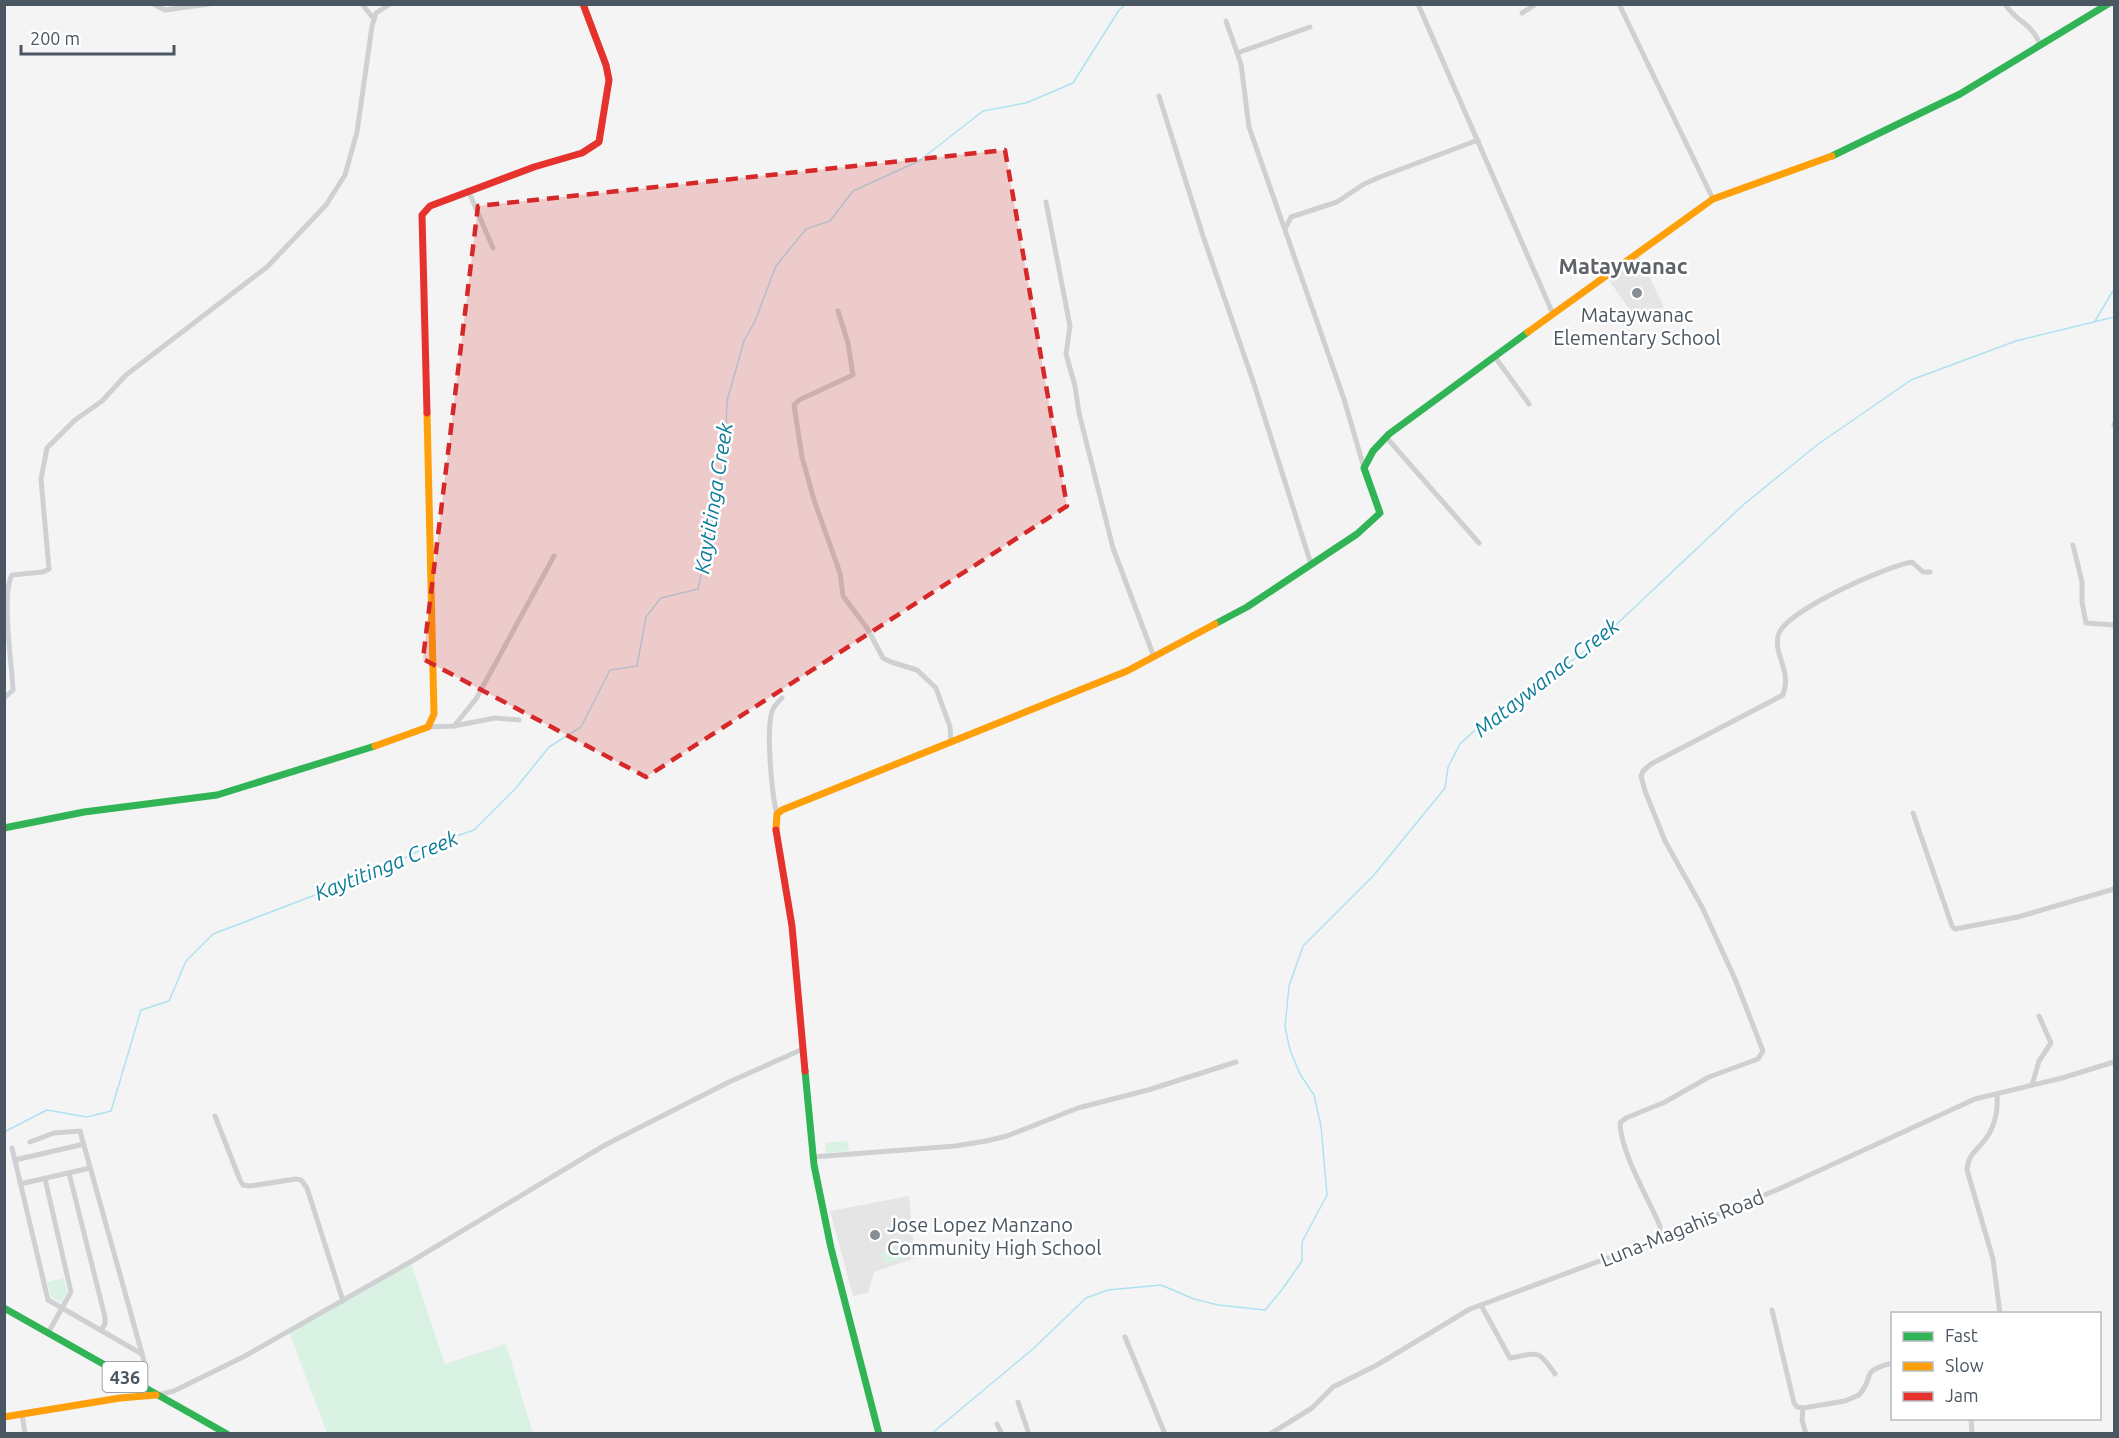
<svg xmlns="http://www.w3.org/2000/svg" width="2119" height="1438" font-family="Ubuntu,sans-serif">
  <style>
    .education { fill: #e6e5e6 }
    .green { fill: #d9f2e3 }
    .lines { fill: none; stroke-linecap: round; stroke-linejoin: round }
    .stream { stroke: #aee2f0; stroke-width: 1.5 }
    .street { stroke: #ced0d2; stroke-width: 5 }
    .fast { stroke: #30b455; stroke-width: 7 }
    .slow { stroke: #ff9f0a; stroke-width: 7 }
    .jam { stroke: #e5322d; stroke-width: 7 }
    .marked { fill: #d62828; fill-opacity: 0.2; stroke: #d62828; stroke-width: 4.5; stroke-dasharray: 12 8; stroke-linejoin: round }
    .poi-dot { fill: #868d94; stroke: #fff; stroke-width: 2 }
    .labels { text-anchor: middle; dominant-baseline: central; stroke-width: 5; stroke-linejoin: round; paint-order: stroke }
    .shield { fill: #fff; stroke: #808990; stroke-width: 1.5 }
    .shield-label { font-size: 18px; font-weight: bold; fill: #4a5661 }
    .poi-label { font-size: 20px; fill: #4a5661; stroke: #fff }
    .street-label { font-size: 20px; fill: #4a5661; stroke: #fff }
    .water-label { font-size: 21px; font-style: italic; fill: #0c7c9b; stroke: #fff }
    .quarter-label { font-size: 22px; font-weight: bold; fill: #5f6368; stroke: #fff }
  </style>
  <rect width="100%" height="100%" fill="#f4f4f4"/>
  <g class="education">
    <polygon points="1639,256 1664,307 1637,320 1608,279"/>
    <polygon points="909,1196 915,1258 874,1272 868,1293 853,1296 830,1211"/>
  </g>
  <g class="green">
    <polygon points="848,1141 849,1151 826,1153 825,1143"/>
    <polygon points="903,1247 906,1258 885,1263 882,1252"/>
    <polygon points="411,1263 445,1364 506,1344 533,1433 327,1433 289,1332"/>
    <polygon points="64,1278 67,1292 61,1303 51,1297 47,1282"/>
  </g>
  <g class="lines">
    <g class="stream">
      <polyline points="2095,321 2114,289"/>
      <polyline points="4,1132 47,1110 87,1117 111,1111 141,1010 169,1001 186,961 213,934 378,871 433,844 474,830 516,788 549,747 581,727 610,670 637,666 646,617 661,598 698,589 711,532 725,452 727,401 744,341 755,321 776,266 806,229 830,221 853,191 919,161 983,111 1026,103 1073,83 1119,10 1126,4"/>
      <polyline points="931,1434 1034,1348 1086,1298 1108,1290 1161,1285 1194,1299 1218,1305 1265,1310 1281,1291 1302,1261 1302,1242 1327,1195 1321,1126 1314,1095 1300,1074 1290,1050 1285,1027 1289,986 1303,946 1374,875 1445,788 1448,767 1460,744 1485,721 1518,701 1601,639 1743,505 1817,445 1911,380 2016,341 2114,317"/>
    </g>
    <g class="street">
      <polyline points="153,4 165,10 209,4"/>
      <polyline points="362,4 374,19"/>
      <polyline points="1418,4 1553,314"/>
      <polyline points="1619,4 1713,199"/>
      <path d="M2005,4c11,18 26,18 35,40"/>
      <polyline points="1522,13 1536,4"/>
      <polyline points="1226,21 1241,64 1249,127 1344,399 1364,468"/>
      <polyline points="1237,53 1310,27"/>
      <polyline points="1159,96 1203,236 1253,381 1311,564"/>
      <polyline points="468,190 493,248"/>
      <polyline points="1046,202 1070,326 1066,354 1075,386 1079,413 1113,548 1154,657"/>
      <polyline points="1285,229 1291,217 1337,202 1364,184 1380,177 1478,140"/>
      <polyline points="838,311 848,343 853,375 799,400 794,405 802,457 814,500 840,573 843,596 867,628 883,658 891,662 917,670 936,688 950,727 951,742"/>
      <polyline points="1495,357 1529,404"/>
      <polyline points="2114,424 2114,425"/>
      <polyline points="1386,437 1479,543"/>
      <polyline points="2073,545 2082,582 2082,602 2086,623 2114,625"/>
      <path d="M4,698l9,-8c-1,-26 -12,-95 -1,-115l31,-3 6,-3 -8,-90 6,-31 28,-28 27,-19 24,-26 141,-108 59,-62 19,-30 12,-43 15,-106 4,-13 14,-9"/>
      <polyline points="454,726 476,699 554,556"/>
      <polyline points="428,727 454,726 495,718 519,720"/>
      <polyline points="1913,813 1952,926 1955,929 2018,917 2114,889"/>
      <path d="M777,814c-5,-18 -12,-89 -4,-105 2,-4 6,-8 9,-11"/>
      <polyline points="2032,1085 2039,1061 2051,1043 2039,1016"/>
      <path d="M1997,1094c1,16 -2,34 -13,47 -8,10 -16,14 -17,29l26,89 7,55"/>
      <polyline points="215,1116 240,1180 243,1185 250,1186 296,1179 301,1180 307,1188 343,1301"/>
      <polyline points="30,1142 54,1133 80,1131 146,1368 143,1373"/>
      <polyline points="12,1148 48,1300 142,1354"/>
      <polyline points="813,1157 955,1146 986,1141 1007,1136 1078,1108 1148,1090 1236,1062"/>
      <polyline points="15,1160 84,1144"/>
      <polyline points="69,1173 105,1317 105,1324 101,1330"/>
      <polyline points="45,1179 71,1292 48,1333"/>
      <polyline points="20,1184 90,1168"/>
      <path d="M1659,1239l1,-13c-12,-28 -39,-73 -40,-103l6,-5 39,-16 44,-25 49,-18 5,-8 -28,-72 -33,-72 -37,-66 -20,-50 -4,-15 2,-5 8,-7 132,-69c9,-25 -9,-38 -5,-59 4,-24 109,-70 134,-74l11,10h7"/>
      <path d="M1481,1305l29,53c29,-5 28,-9 45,16"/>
      <polyline points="1772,1310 1794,1403 1797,1407 1803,1408"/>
      <polyline points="1125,1337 1165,1434"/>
      <polyline points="158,1395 174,1391 245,1356 412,1261 605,1145 729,1082 803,1049"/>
      <polyline points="1018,1402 1029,1434"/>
      <polyline points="22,1414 25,1434"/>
      <polyline points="1971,1418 1972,1434"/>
      <polyline points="997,1424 1002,1434"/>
      <polyline points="1270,1434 1312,1408 1333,1387 1377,1365 1470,1309 1659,1239 1779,1189 1975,1099 2062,1078 2114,1062"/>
      <path d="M1806,1434l-4,-14 1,-12 42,-7 14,-6c17,-19 -1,-23 33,-32"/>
    </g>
    <g class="fast">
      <polyline points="1832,156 1960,94 2108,4"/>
      <polyline points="1215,624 1247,607 1357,534 1380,513 1364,468 1373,451 1389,434 1528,332"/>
      <polyline points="4,828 84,812 217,795 375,746"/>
      <polyline points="805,1071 814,1165 831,1248 879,1434"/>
      <polyline points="4,1308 227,1434"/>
    </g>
    <g class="slow">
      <polyline points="1528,332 1713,199 1832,156"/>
      <polyline points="375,746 428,727 434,714 427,413"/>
      <polyline points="776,830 777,814 782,810 1127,671 1215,624"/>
      <polyline points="4,1417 120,1398 156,1395"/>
    </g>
    <g class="jam">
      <polyline points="427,413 422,215 430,206 534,167 582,153 599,142 609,80 606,65 583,4"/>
      <polyline points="776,830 792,926 805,1071"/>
    </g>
  </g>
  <path class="marked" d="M1005,150l62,356 -421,271 -223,-118 55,-453z"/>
  <g class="poi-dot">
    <circle cx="1637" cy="293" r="6"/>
    <circle cx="875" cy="1235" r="6"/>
  </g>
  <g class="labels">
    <rect class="shield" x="102.5" y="1362" width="45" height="30" rx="4.5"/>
    <g class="shield-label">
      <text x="125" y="1377">436</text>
    </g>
    <g class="poi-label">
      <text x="1637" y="314">Mataywanac<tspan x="1637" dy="23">Elementary School</tspan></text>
      <text x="887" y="1224" text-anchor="start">Jose Lopez Manzano<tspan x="887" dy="23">Community High School</tspan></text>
    </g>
    <g class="street-label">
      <text transform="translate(1682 1228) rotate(-22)">Luna-Magahis Road</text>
    </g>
    <g class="water-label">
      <text transform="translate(713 498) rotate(-81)">Kaytitinga Creek</text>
      <text transform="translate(1546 677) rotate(-38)">Mataywanac Creek</text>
      <text transform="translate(386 865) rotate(-22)">Kaytitinga Creek</text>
    </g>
    <g class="quarter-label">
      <text x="1623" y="265">Mataywanac</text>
    </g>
  </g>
  <rect width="2119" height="1438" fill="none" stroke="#4a5661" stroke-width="12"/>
  <rect x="1891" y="1312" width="210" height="108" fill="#ffffff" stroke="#b7bbc0" stroke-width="1.5"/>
  <rect x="1903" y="1332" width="30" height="9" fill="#30b455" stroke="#b7bbc0" stroke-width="1.5"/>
  <text x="1945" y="1342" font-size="18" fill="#4a5661">Fast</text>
  <rect x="1903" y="1362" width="30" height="9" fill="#ff9f0a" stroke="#b7bbc0" stroke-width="1.5"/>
  <text x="1945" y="1372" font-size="18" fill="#4a5661">Slow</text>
  <rect x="1903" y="1392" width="30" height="9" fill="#e5322d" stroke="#b7bbc0" stroke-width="1.5"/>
  <text x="1945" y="1402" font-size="18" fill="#4a5661">Jam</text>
  <path d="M21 45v9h153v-9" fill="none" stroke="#4a5661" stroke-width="3"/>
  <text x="30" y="45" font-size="18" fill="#4a5661" stroke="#ffffff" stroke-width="4.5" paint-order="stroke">200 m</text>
</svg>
